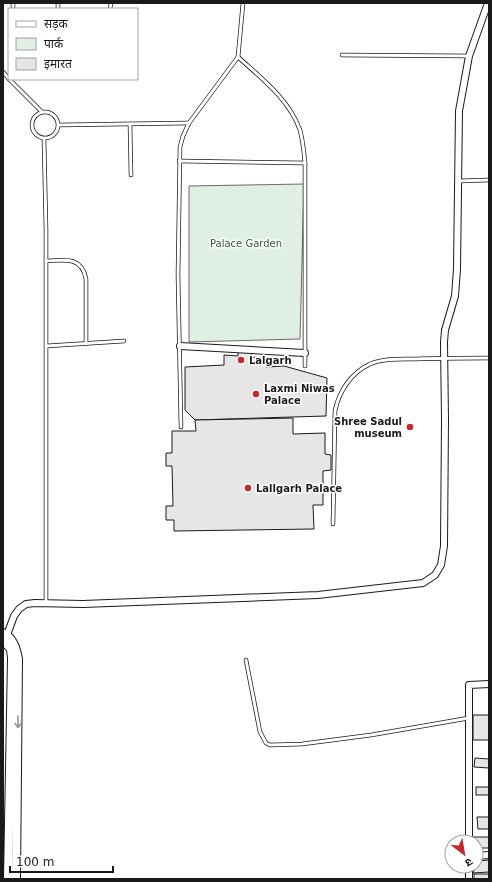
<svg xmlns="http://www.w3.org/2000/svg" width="492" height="882" font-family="'DejaVu Sans','Noto Sans Devanagari',sans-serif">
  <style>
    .green { fill: #e0efe3; stroke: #6a6a6a }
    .building { fill: #e6e6e6; stroke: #1a1a1a }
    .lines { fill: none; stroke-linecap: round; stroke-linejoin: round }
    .service-casing { stroke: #1a1a1a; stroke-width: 4.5 }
    .minor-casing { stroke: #1a1a1a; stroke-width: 8 }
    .tertiary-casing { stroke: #1a1a1a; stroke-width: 10 }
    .service { stroke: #fff; stroke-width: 3 }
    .minor { stroke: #fff; stroke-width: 6 }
    .tertiary { stroke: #fff; stroke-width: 8 }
    .oneway { stroke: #989898 }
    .poi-dot { fill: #c62828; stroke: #fff; stroke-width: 1.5 }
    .labels { text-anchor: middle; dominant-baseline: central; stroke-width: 3; stroke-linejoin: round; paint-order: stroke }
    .park-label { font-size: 10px; fill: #2b5a34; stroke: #fff }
    .poi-label { font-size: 10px; font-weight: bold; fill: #1a1a1a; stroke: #fff; text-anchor: start }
  </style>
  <rect width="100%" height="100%" fill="#fff"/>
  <polygon class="green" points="304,184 300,339 189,342 189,186"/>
  <g class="building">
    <polygon points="238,348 252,348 251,357 267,358 266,367 284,366 327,378 326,416 195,420 185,410 185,367 224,365 224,355 238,356"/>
    <polygon points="293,418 293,434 325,433 325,454 331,455 331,470 323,471 323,505 313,505 314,529 174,531 174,520 166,520 166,506 173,506 172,466 166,466 166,453 172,453 172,431 196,431 195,420"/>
    <rect x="473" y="715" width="16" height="25"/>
    <polygon points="475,758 489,759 489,768 474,767"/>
    <rect x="476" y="787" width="13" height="8"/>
    <polygon points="477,817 489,817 489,829 478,829"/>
    <polygon points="473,837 489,837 489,848 476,848 476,842 473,842"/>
    <polygon points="489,860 489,872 473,873 475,866 476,866 476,861"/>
    <rect x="474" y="874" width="15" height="5"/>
  </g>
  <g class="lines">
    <g class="service-casing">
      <g id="service">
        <polyline points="13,9 13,3"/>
        <polyline points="58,9 58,3"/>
        <polyline points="110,9 111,3"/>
        <polyline points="342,55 469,56"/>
        <path d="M238,57c23,21 51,42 62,73 3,11 4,22 5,33v203"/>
        <polyline points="3,72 9,79"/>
        <polyline points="9,79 42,112"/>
        <circle cx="45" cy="125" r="13"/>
        <polyline points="130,124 131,175"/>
        <polyline points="59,125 189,123"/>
        <polyline points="44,139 46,230 46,603"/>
        <polyline points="179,161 305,163"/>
        <polyline points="459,181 489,180"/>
        <path d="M46,261c18,-1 36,-5 40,18v65"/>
        <polyline points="46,346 124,341"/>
        <polyline points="181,427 178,275 180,147 183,136 189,123 238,57 243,3"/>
        <path d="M333,524l2,-113c4,-20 16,-38 35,-47 14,-6 31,-5 46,-5 24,-1 49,-1 73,-1"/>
        <polyline points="246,660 260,732 266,743 270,745 302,744 371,735 469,718"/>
      </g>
    </g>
    <g class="minor-casing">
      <g id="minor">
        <polyline points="180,346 305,353"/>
        <polyline points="7,635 14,616 19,609 26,604 35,603 83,604 318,595 423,583 435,575 441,565 444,546 445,420 444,342 445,330 455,296 457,269 459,111 469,56 488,3"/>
        <polyline points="469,842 469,685 489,684"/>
        <polyline points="476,856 489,855"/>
        <polyline points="469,866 469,879"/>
      </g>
    </g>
    <g class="tertiary-casing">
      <g id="tertiary">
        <path d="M3,633c10,5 13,15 15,26l-2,220"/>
        <polyline points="3,640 11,649 12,658 8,879"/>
      </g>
    </g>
    <use href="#service" class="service"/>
    <use href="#minor" class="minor"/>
    <use href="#tertiary" class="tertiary"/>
  </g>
  <defs><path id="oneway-shaft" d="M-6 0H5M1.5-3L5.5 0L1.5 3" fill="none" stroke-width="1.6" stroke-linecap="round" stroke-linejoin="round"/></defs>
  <use class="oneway" href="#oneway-shaft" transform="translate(18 722) rotate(90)"/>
  <g class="poi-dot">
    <circle cx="241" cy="360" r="4"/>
    <circle cx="256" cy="394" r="4"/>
    <circle cx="410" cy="427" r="4"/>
    <circle cx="248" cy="488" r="4"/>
  </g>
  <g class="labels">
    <g class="park-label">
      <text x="246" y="243">Palace Garden</text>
    </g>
    <g class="poi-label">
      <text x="249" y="360">Lalgarh</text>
      <text x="264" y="388">Laxmi Niwas<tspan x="264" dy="12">Palace</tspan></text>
      <text x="402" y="421" text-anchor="end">Shree Sadul<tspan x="402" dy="12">museum</tspan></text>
      <text x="256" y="488">Lallgarh Palace</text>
    </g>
  </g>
  <rect width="492" height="882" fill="none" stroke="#1a1a1a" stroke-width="8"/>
  <rect x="8" y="8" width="130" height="72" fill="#ffffff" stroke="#a3a3a3"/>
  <rect x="16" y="21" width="20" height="6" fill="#ffffff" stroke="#a3a3a3"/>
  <text x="44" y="28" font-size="12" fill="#1a1a1a">सड़क</text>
  <rect x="16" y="38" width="20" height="12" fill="#e0efe3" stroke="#a3a3a3"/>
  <text x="44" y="48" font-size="12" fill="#1a1a1a">पार्क</text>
  <rect x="16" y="58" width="20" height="12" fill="#e6e6e6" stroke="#a3a3a3"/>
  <text x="44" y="68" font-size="12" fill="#1a1a1a">इमारत</text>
  <g transform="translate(464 854) rotate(149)"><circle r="19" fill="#ffffff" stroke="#a3a3a3"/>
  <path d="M0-3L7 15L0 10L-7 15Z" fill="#c62828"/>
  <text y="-6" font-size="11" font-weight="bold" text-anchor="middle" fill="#1a1a1a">उ</text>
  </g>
  <path d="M10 866v6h103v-6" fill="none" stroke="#1a1a1a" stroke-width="2"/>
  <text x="16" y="866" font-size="12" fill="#1a1a1a" stroke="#ffffff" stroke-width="3" paint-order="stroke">100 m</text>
</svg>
